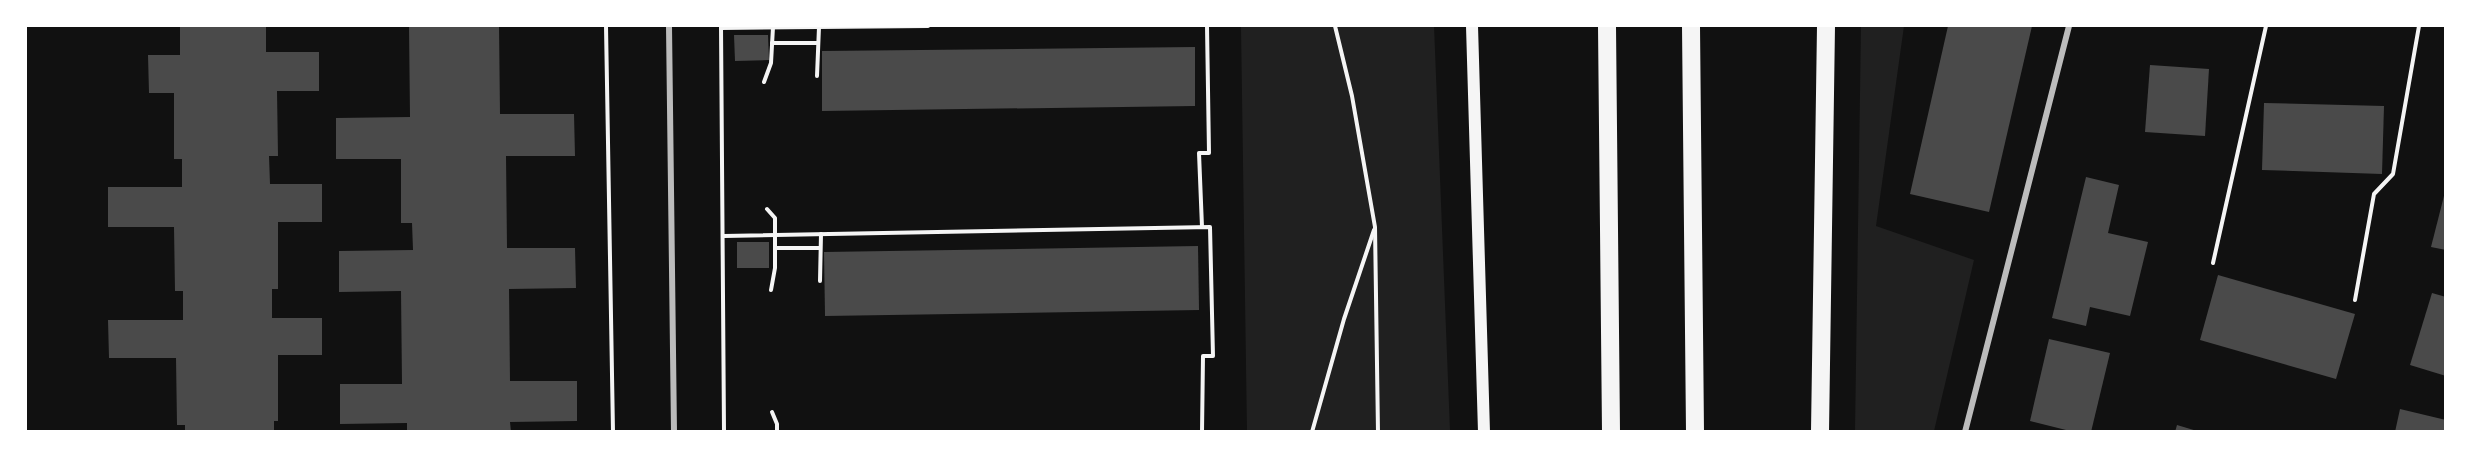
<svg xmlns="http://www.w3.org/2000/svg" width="2471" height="457" font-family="Barlow,sans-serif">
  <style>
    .green { fill: #202020 }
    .building { fill: #4a4a4a }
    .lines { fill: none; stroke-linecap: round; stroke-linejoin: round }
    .path { stroke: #f5f5f5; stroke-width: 4 }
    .minor { stroke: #bcbcbc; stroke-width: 6 }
    .secondary { stroke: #f5f5f5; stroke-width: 12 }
    .motorway { stroke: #f5f5f5; stroke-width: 18 }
  </style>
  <rect width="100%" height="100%" fill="#111"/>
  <g class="green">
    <polygon points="1241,26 1434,26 1450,431 1247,431"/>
    <polygon points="1861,26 1904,26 1876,226 1974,260 1934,431 1855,431"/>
  </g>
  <g class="building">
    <polygon points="180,26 266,26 266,52 319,52 319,91 277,91 278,156 269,156 270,184 322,184 322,222 278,222 278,289 272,289 272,318 322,318 322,355 278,355 278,421 274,421 274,432 185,432 185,425 177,425 176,358 109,358 108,320 183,320 183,291 175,291 174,227 108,227 108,187 182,187 182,159 174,159 174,93 149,93 148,55 180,55"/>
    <polygon points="409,26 499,26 500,114 574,114 575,156 506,156 507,248 575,248 576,288 509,289 510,381 577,381 577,421 510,422 511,432 407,432 407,423 340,424 340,384 402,384 401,291 339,292 339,251 413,250 412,223 401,223 401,159 336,159 336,118 410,117"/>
    <polygon points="1948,26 2032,26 1989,212 1910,194"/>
    <polygon points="734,35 768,35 769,60 735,61"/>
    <polygon points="1195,47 1195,106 822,111 822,51"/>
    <polygon points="2150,65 2209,69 2205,136 2145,132"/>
    <polygon points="2264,103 2384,106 2382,174 2262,170"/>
    <polygon points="2086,177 2119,185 2108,233 2148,242 2130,316 2090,307 2086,326 2052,318"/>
    <polygon points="2446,188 2446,250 2431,247"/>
    <rect x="737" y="242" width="32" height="26"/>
    <polygon points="1198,246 1199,310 825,316 824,252"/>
    <polygon points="2218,275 2355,314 2336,379 2200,340"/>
    <polygon points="2432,293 2446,297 2446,376 2410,365"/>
    <polygon points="2049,339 2110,353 2091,432 2074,432 2030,421"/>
    <polygon points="2400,409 2446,420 2446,432 2395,432"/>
    <polygon points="2177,425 2197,431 2197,432 2175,432"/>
  </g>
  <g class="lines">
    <g class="path">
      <polyline points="606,26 613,432"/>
      <polyline points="721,26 724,432"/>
      <polyline points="1335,26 1352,96 1375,227 1378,432"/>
      <polyline points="721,28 928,26"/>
      <polyline points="772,43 817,43"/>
      <polyline points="817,76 819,27"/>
      <polyline points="764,82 771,63 773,27"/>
      <polyline points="767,209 775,218 775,268 771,290"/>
      <polyline points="1202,227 1199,153 1209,153 1207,26"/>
      <polyline points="724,236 1210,227 1213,356 1203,356 1202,432"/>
      <polyline points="775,248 819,248"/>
      <polyline points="2213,263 2266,26"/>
      <polyline points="820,281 821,234"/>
      <polyline points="2355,300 2374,194 2393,174 2419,26"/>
      <polyline points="772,412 777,424 777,432"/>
      <polyline points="1312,432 1344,319 1374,230"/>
    </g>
    <g class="minor">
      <polyline points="669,26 674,432"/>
      <polyline points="1965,432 2069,26"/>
    </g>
    <polyline class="secondary" points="1472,26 1484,432"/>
    <g class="motorway">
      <polyline points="1607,26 1611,432"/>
      <polyline points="1691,26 1695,432"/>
      <polyline points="1820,432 1826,26"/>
    </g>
  </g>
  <rect width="2471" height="457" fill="none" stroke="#ffffff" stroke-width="54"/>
</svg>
